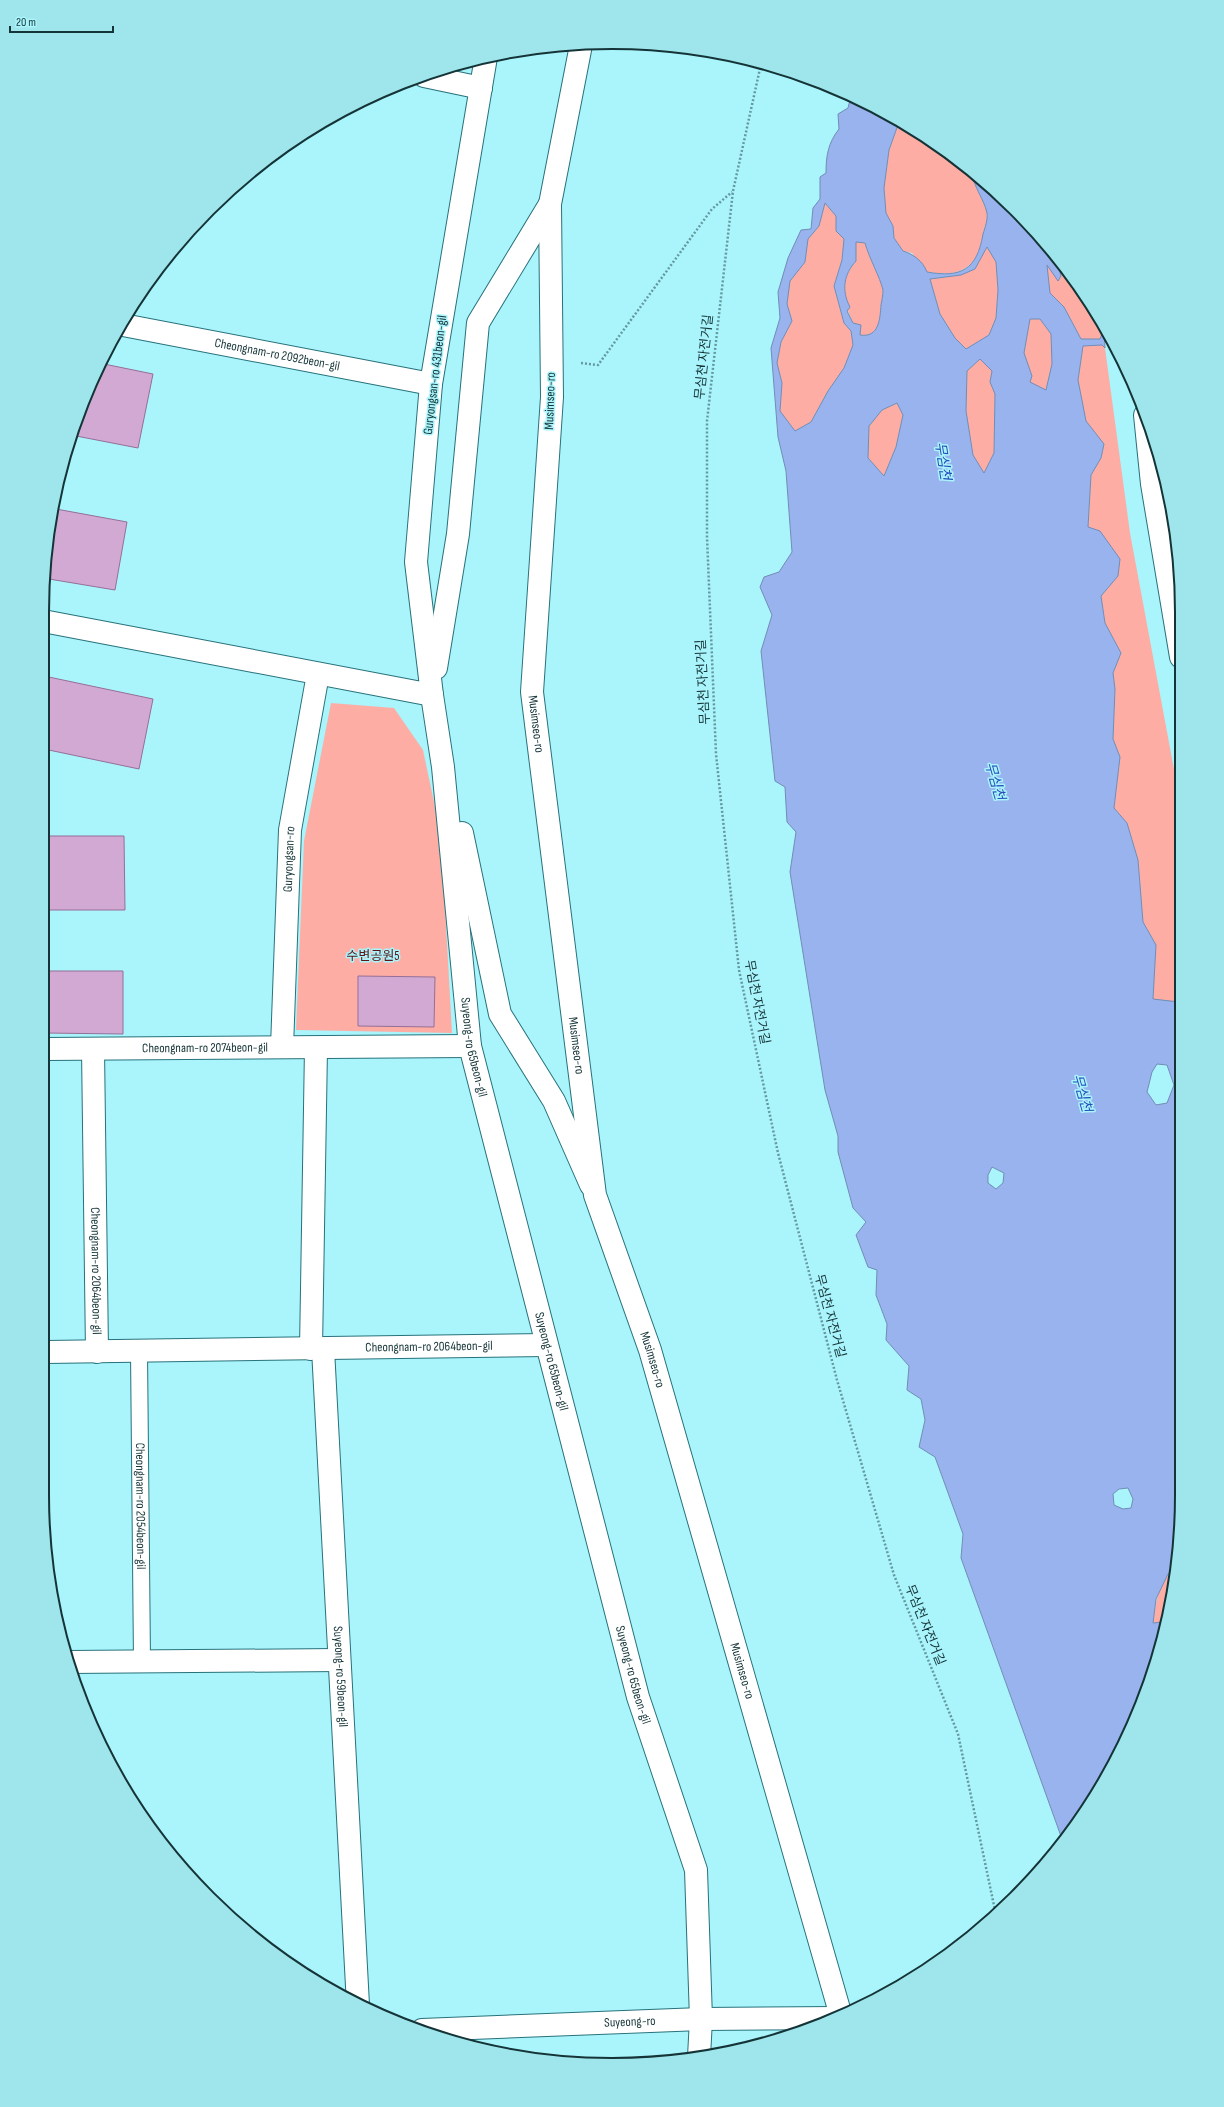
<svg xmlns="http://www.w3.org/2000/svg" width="1224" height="2107" font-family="'Sofia Sans Condensed','Noto Sans KR',sans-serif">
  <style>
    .green { fill: #feada5 }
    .water { fill: #98b3ed; stroke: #718db6; fill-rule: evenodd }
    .building { fill: #d2a9d3; stroke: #956f96 }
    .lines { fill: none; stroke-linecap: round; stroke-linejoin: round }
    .service-casing { stroke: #27727b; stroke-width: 18 }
    .minor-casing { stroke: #27727b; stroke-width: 24 }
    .tertiary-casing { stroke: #27727b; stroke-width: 24 }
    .path { stroke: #649a9f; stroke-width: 2.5; stroke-dasharray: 2 2; stroke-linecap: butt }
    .service { stroke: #fff; stroke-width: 16 }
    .minor { stroke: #fff; stroke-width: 22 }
    .tertiary { stroke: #fff; stroke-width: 22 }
    .labels { text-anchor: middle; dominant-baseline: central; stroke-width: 3; stroke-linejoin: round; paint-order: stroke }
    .street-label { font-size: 13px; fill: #153437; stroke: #aaf4fc }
    .park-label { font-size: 13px; fill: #5e1314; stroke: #aaf4fc }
    .water-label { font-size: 14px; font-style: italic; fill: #264cba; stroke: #aaf4fc }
    .rim { fill: none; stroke: #153437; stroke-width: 2 }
  </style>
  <rect width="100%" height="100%" fill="#aaf4fc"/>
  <g class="green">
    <path d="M899,122l29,16 44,35c2,15 12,26 15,40 1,6 -2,15 -4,21 -6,36 -23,43 -56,38l-15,-19 -9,-2 -9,-13 -1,-12 -7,-13 -2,-25 5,-38z"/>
    <polygon points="825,203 836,216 836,231 844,239 842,260 834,286 844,323 851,331 853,345 844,368 828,391 811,422 795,431 780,411 782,383 777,363 781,342 792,321 787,304 790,281 805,262 808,239 819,226"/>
    <path d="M856,241l9,2c4,15 15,34 18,46 0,5 -1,11 -2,16 -1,15 -2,33 -21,30 -15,-24 -24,-51 -4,-74z"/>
    <polygon points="987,247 996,262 998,290 996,318 989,335 966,349 955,338 940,314 930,279 961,275 981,256"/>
    <polygon points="1047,264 1061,276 1058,265 1103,324 1104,329 1100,339 1081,339 1064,307 1050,293"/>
    <polygon points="1030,319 1040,319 1051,334 1052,364 1046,391 1030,383 1024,353"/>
    <polygon points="1102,345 1105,348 1130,533 1181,807 1181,1005 1178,1002 1153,1000 1156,945 1143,922 1138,860 1127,823 1114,808 1120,757 1113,739 1115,689 1113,673 1121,653 1105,623 1101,596 1118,576 1088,527 1091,475 1101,458 1104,444 1086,422 1078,380 1083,346"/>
    <polygon points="980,359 992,371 990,382 995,394 994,453 984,474 973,455 966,411 967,371"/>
    <polygon points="897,403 903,415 896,447 884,476 868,458 869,426 882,410"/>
    <polygon points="331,703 394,708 423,750 441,835 452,1033 296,1030 304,841"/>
    <path d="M1173,1569l-10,53 -10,1c2,-19 6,-40 20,-54z"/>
  </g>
  <path class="water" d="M851,96l48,26 -10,28 -5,38 2,25 7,13 1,12 9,13c10,3 20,10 24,21 34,6 50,-2 56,-38 2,-6 5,-15 4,-21 -3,-14 -13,-25 -15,-40l43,36 43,56 3,11 -3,5 -11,-16 3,28 14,14 17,32h19l4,-10 1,19 -3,-3 -19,1 -5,34 8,41 18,23 -3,14 -10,17 -3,52 12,4 20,28 -2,17 -17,20 4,27 16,30 -8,20 2,16 -2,50 7,18 -6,51 13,15 11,37 5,62 13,23 -3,54 26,3 2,3v528l-8,36 -5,5 -12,25 -3,24 10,-1 -11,56 -66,133 -24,28 -101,-281 2,-24 -28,-77 -16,-10 6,-27 -4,-21 -14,-9 2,-24 -23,-26 1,-16 -11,-29 1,-25 -9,-3 -12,-32 10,-13 -13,-14 -15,-56v-16l-13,-46 -35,-218 6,-40 -9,-10 -2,-35 -10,-6 -14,-130 11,-36 -12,-28 4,-10 15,-5 13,-20 -6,-81 -8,-34 -7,-89 9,-30 -2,-26 10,-34 13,-28 10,-1 2,-21 7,-9v-22l6,-4c0,-17 2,-30 13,-44l-1,-15 10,-6zM825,203l11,13v15l8,8 -2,21 -8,26 10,37 7,8 2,14 -9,23 -16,23 -17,31 -16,9 -15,-20 2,-28 -5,-20 4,-21 11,-21 -5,-17 3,-23 15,-19 3,-23 11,-13zM856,242l9,1c4,15 15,34 18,47 0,4 -1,10 -2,15 -1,14 -2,33 -21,30l1,-10 -8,-2 -6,-12 3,-4c-9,-17 -6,-33 6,-46zM987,247l9,15 2,28 -2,28 -7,17 -23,14 -11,-11 -15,-24 -10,-35 31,-4 14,-6zM1030,319h10l11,15 1,30 -6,26 -16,-8 2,-6 -8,-23zM980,359l12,12 -2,11 5,12 -1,59 -10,20 -11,-18 -7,-44 1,-40zM897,403l6,12 -7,32 -12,29 -16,-18 1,-32 13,-16zM1157,1064l10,1 7,20 -7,18 -11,2 -9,-13 5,-20zM992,1167l12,6 -1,10 -7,6 -8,-6v-8zM1128,1488l5,11 -2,9 -8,1 -9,-4 -1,-11 6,-5z"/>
  <g class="building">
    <polygon points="104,364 153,374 138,448 71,435 72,429"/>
    <polygon points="56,509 127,522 115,590 43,578"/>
    <polygon points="44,676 153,699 139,769 44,749"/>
    <polygon points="44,836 124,836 125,910 44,910"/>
    <polygon points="45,971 123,971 123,1034 45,1033"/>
    <polygon points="358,976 435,977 434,1027 358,1026"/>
  </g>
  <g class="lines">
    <g class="service-casing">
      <g id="service">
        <path id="s1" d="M139,1351l3,311"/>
      </g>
    </g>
    <g class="minor-casing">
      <g id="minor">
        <path id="s2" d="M486,57l-55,327 -15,178 16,133 11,72 27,279 168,651 58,173 5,149 -2,38"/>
        <polyline points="424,76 481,88"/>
        <path id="s3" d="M123,325l308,59"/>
        <polyline points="1145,415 1152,484 1181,657"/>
        <polyline points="436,668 458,534 478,323 550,204"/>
        <polyline points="462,833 500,1014 554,1101 591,1185"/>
        <path id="s4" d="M282,1047l8,-217 28,-156"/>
        <path id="s5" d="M45,1049l425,-3"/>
        <path id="s6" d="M93,1049l4,303"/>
        <polyline points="311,1349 316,1048"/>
        <path id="s7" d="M323,1349l35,656"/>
        <path id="s8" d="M46,1352l500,-7"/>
        <polyline points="68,1662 339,1660"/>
      </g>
    </g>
    <g class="tertiary-casing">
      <g id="tertiary">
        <path id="s9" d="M581,45l-31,159 2,193 -20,295 63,503 55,155 191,666"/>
        <polyline points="43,621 432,695"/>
        <path id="s10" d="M422,2030l279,-11 137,-1"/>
      </g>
    </g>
    <g class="path">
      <polyline points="761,64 733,191 707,421 707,537 716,754 739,970 778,1153 837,1380 894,1575 958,1734 996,1915"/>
      <polyline points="581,363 598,365 712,209 732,192"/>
    </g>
    <use href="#service" class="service"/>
    <use href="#minor" class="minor"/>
    <use href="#tertiary" class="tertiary"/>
  </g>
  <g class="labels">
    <g class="street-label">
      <text stroke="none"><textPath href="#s3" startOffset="157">Cheongnam-ro 2092beon-gil</textPath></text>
      <text transform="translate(704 357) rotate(-84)">무심천 자전거길</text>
      <text transform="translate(435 375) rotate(-83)">Guryongsan-ro 431beon-gil</text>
      <text transform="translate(550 401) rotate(-88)">Musimseo-ro</text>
      <text transform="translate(703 682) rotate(-93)">무심천 자전거길</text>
      <text stroke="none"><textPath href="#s9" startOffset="683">Musimseo-ro</textPath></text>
      <text stroke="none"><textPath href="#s4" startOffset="188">Guryongsan-ro</textPath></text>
      <text transform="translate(757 1002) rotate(79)">무심천 자전거길</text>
      <text stroke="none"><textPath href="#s9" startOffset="1007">Musimseo-ro</textPath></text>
      <text stroke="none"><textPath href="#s2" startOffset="999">Suyeong-ro 65beon-gil</textPath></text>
      <text stroke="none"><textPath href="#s5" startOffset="160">Cheongnam-ro 2074beon-gil</textPath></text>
      <text stroke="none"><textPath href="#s6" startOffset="222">Cheongnam-ro 2064beon-gil</textPath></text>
      <text transform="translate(830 1316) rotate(75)">무심천 자전거길</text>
      <text stroke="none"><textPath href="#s8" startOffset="383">Cheongnam-ro 2064beon-gil</textPath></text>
      <text stroke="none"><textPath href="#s9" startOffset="1332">Musimseo-ro</textPath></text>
      <text stroke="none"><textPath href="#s2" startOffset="1323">Suyeong-ro 65beon-gil</textPath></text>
      <text stroke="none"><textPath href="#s1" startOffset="155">Cheongnam-ro 2054beon-gil</textPath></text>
      <text transform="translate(925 1625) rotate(68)">무심천 자전거길</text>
      <text stroke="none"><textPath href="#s9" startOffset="1656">Musimseo-ro</textPath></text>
      <text stroke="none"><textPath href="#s2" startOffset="1647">Suyeong-ro 65beon-gil</textPath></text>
      <text stroke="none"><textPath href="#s7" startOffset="328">Suyeong-ro 59beon-gil</textPath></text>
      <text stroke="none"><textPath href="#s10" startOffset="208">Suyeong-ro</textPath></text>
    </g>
    <g class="park-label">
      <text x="373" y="956">수변공원5</text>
    </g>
    <g class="water-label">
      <text transform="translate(943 461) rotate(81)">무심천</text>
      <text transform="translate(995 781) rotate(74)">무심천</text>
      <text transform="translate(1082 1093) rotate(74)">무심천</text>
    </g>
  </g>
  <path d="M0 0H1224V2107H0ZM612 49H612A563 563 0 0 1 1175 612V1495A563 563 0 0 1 612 2058H612A563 563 0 0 1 49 1495V612A563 563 0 0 1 612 49Z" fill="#9ee5ec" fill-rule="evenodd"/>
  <path class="rim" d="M612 49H612A563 563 0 0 1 1175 612V1495A563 563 0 0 1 612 2058H612A563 563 0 0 1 49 1495V612A563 563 0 0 1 612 49Z"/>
  <path d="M10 26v6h103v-6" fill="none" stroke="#153437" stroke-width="2"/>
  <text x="16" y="26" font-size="12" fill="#153437" stroke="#aaf4fc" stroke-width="3" paint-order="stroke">20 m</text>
</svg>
